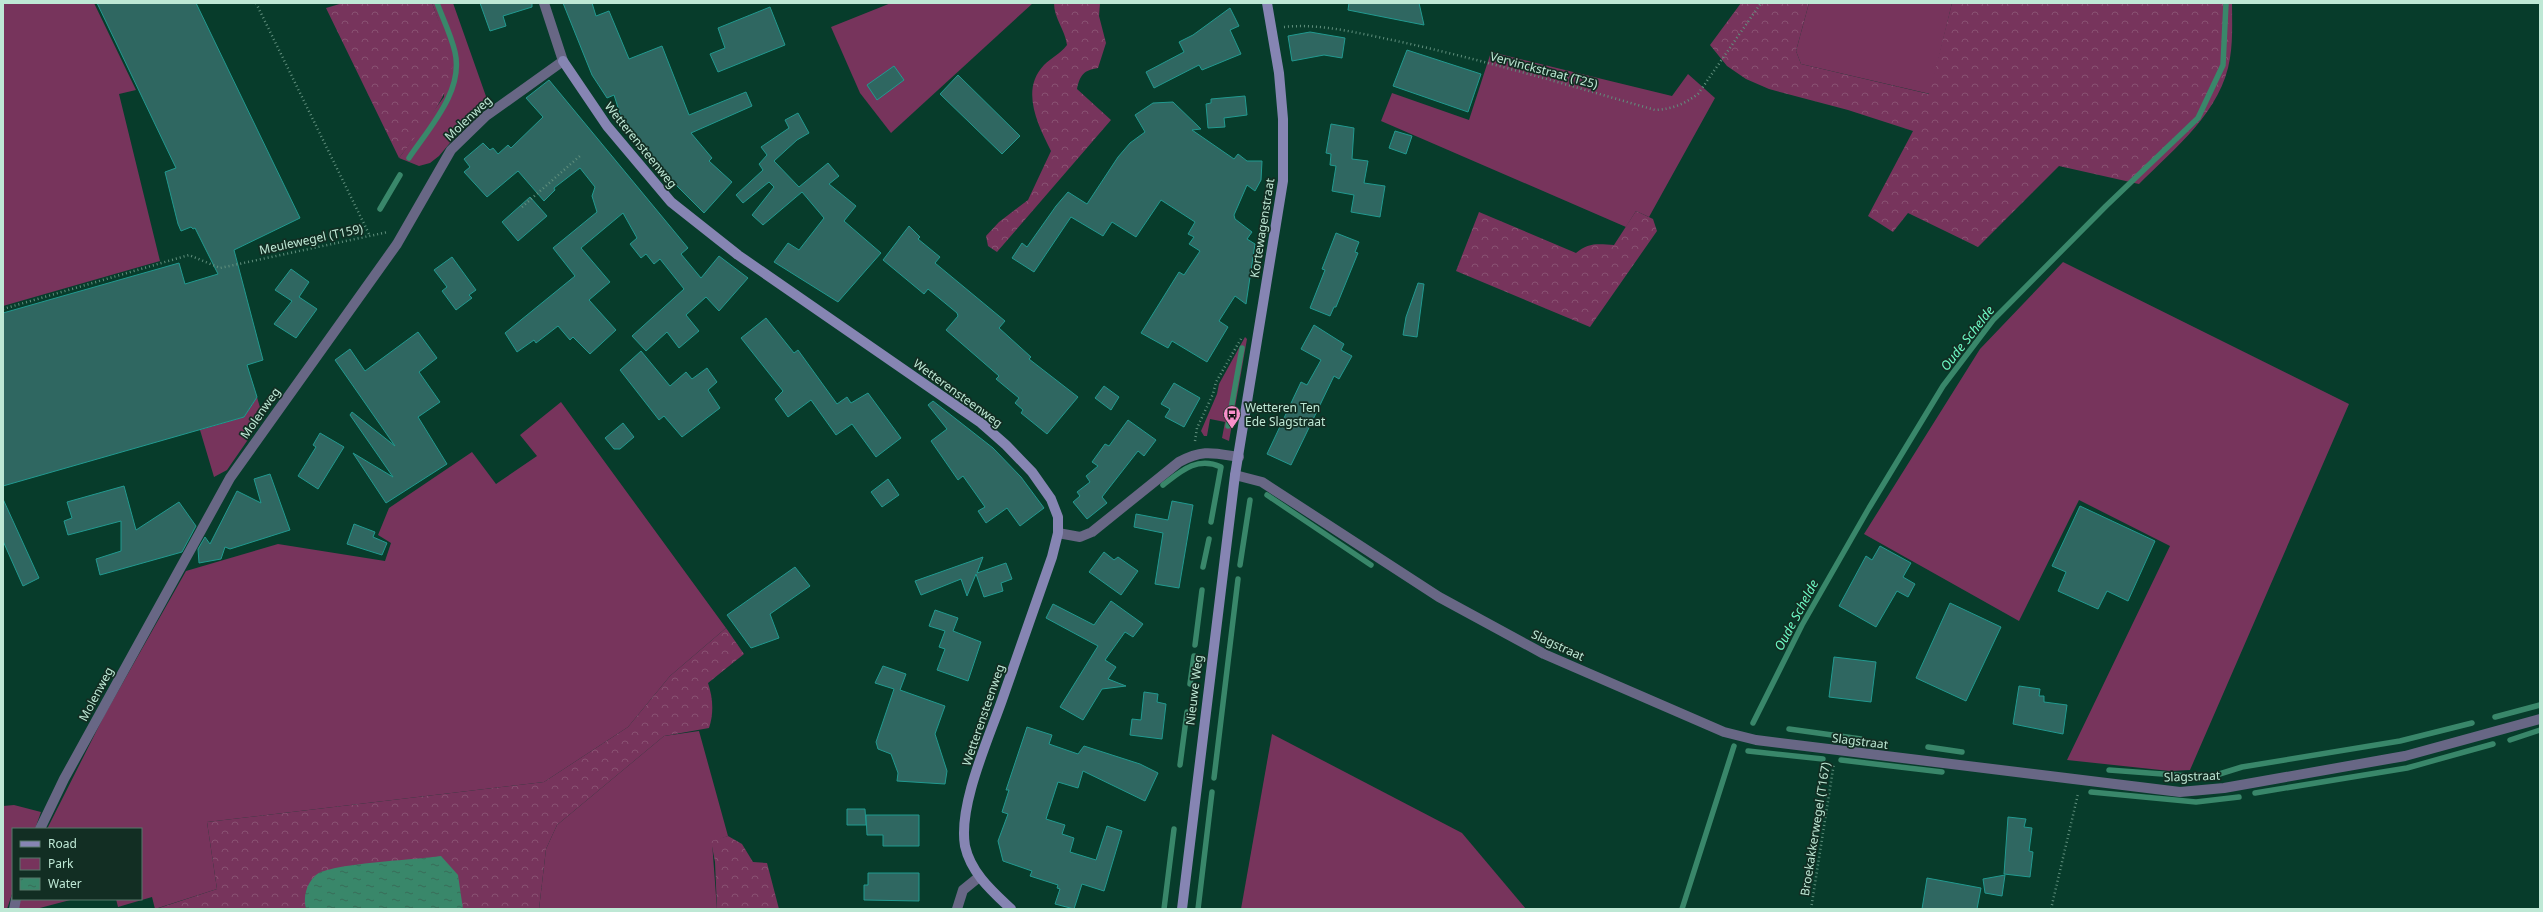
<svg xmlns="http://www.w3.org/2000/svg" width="2543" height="912" font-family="'Noto Sans',sans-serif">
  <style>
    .green { fill: #77345c }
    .forest { fill: url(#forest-crowns) }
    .water { fill: url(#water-ripples) }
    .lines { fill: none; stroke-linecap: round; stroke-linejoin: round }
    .stream { stroke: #39876a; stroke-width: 5.5 }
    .building { fill: #2f6761; stroke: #219a90 }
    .path { stroke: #61907e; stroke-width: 2.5; stroke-dasharray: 1 3; stroke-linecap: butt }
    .street { stroke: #686785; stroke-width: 10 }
    .secondary { stroke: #8685b3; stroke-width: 10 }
    .labels { text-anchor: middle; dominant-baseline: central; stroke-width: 3.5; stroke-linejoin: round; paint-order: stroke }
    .street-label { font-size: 12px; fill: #bee8d5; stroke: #122e23 }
    .poi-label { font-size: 12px; fill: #bee8d5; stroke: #122e23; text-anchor: start }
    .water-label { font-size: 13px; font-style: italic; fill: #6efbc6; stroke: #122e23 }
  </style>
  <defs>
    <pattern id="forest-crowns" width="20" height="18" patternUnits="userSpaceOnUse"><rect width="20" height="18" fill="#77345c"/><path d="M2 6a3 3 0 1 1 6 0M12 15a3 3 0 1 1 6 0" fill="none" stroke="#895172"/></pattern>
    <pattern id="water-ripples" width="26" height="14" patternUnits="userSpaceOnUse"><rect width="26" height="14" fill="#39876a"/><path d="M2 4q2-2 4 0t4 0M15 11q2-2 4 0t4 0" fill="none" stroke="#396d59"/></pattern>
  </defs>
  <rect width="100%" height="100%" fill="#073c2b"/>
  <g class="green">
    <polygon points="3,3 94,3 136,90 119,94 160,261 3,306"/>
    <polygon points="432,3 453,3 488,102 475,113 439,156 430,163 419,166 399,158 444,97 446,42"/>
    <polygon points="891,3 1033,3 891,133 860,93 831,27"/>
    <polygon points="1809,3 1952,3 1930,94 1801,64 1796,51"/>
    <polygon points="1491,52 1672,96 1688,74 1715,98 1649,217 1636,211 1626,227 1381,121 1392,93 1469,120"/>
    <polygon points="2063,262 2349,404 2190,770 2170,771 2067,760 2170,546 2079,500 2019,621 1864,534 1980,349"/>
    <polygon points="1245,337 1247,339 1229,441 1222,438 1225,422 1210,419 1207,436 1204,436 1201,431 1217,394 1219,384"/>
    <polygon points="257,397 263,418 227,470 214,477 200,430 244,417"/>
    <polygon points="561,402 726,628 670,676 628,727 544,782 207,822 217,889 155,909 152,897 118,907 116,899 141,899 141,829 47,829 104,716 186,571 278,544 385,561 391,543 378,535 389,508 472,452 496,484 537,456 520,435"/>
    <polygon points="699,731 728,836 712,842 717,909 539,909 546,849 557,825 664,736"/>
    <polygon points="1272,734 1462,833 1526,909 1241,909"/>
    <polygon points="14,805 41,812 35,829 13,829 13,891 7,909 3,909 3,806"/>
    <polygon points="21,899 74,899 36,909 18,909"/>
  </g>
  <g class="forest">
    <path d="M343,3h89c6,18 17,37 20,56 5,31 -35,75 -53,99l-73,-150z"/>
    <path d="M1054,3h46l-1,13 7,27 -8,25c-14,2 -18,7 -21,21l34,31 -114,132 -9,-6 -2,-10 13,-14 29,-22 23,-49c-13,-26 -31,-61 -7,-86 7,-7 16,-11 23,-20 -2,-16 -13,-26 -13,-42z"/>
    <path d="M1741,3h68l-13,48 5,13 128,30 23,-91h280c0,18 1,37 -2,55 -8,53 -55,90 -91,126l-80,-18 -81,81 -70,-34 -15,19 -25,-16 45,-85 -65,-21 -79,-21 -23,-10 -19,-13 -17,-21z"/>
    <path d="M1636,211l17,8 4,12 -67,96 -134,-56 23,-59 97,41c12,-11 23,-9 38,-8z"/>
    <path d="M726,628l18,26 -36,29c5,15 6,30 1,45l-45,8 -107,89 -11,24 -7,60h-383l61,-20 -10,-67 337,-40 84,-55 42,-51z"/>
    <polygon points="728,836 742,844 753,862 767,863 779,909 717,909 715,862 711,841"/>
  </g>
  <path class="water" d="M441,856l17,19 5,34h-157c-3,-12 0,-25 10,-34 14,-12 101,-15 125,-19z"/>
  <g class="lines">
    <g class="stream">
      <path d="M409,158c20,-30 55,-67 46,-106 -4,-17 -12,-33 -18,-49"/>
      <polyline points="380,209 400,175"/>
      <polyline points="1228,426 1242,348"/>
      <path d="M1163,485c18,-14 34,-29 58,-18l-10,55"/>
      <polyline points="1267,495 1371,565"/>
      <polyline points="1240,565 1250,500"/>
      <polyline points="1203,567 1209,539"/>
      <polyline points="1195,645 1202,590"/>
      <polyline points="1190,684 1194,656"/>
      <polyline points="2495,717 2540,705"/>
      <polyline points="1753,723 1802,625 1869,508 1943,386 1993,320 2106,206 2198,118 2223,65 2226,3"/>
      <polyline points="1789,729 1861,739"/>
      <polyline points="2510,740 2540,730"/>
      <polyline points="1928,747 1962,752"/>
      <polyline points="1748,751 1823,759"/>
      <polyline points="1841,760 1942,772"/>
      <polyline points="1180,765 1187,712"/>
      <polyline points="2109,770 2189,776"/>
      <polyline points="2213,776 2242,767 2400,741 2472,723"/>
      <polyline points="1214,778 1238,579"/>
      <polyline points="2091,792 2196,802 2239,797"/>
      <polyline points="2255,793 2407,768 2493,744"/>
      <polyline points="1164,909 1174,829"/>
      <polyline points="1198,909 1212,792"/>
      <polyline points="1682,909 1734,746"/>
    </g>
  </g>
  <g class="building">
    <polygon points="97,3 196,3 300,218 234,250 263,360 247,365 257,397 244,417 3,486 3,313 179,263 185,284 218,274 195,228 193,229 191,227 181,231 178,224 165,172 176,168"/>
    <polygon points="480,3 532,3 532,7 503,16 506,26 490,31"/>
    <polygon points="563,3 592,3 596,16 609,11 629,59 662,46 689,115 746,92 752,106 691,133 712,158 709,161 732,182 704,213 659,168 621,117 614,95 607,98 592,75"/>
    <polygon points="1349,3 1419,3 1424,25 1348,10"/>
    <polygon points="770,7 785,45 718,72 710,54 725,48 718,28"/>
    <polygon points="1230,8 1239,26 1230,30 1241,54 1202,70 1199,65 1154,88 1146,72 1184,52 1179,42 1193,35"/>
    <polygon points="1310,32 1345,38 1342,58 1324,55 1292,61 1288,36"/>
    <polygon points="1407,50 1481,74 1468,112 1393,86"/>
    <polygon points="894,66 904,80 877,100 867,85"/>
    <polygon points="958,75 1020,136 1002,154 940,94"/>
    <polygon points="549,80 688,248 681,254 701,278 719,256 748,278 719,311 706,297 686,315 699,331 679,348 667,332 646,351 632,336 684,289 660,259 654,264 646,254 641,258 630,244 637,238 623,213 581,248 610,282 589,300 616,330 590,354 573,337 570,340 558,326 536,343 534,340 517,352 505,333 575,276 553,248 597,212 592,196 595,187 580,168 554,188 555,190 544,201 518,171 487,197 464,172 470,167 464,159 483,143 490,150 493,148 498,154 508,145 511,148 543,117 526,98"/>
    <polygon points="1245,96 1247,115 1224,118 1225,127 1208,128 1206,104 1211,103 1211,99"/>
    <polygon points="1173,102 1201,129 1192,130 1234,159 1238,154 1247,161 1262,161 1261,180 1255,191 1247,185 1234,215 1235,219 1252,232 1247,239 1255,244 1246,304 1235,296 1219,321 1228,327 1207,362 1172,341 1168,348 1141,333 1179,272 1184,275 1200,251 1189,244 1194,237 1188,234 1195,222 1161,200 1136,237 1112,222 1103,236 1071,217 1034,272 1012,258 1022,243 1027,247 1056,206 1068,192 1087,204 1118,157 1130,143 1145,132 1135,115 1153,103"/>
    <polygon points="798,113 809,133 797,140 774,161 799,187 828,163 839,176 829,184 856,206 844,221 881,253 838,302 774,262 788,243 799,250 824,218 802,192 763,225 752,215 774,187 769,182 743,203 736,195 763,170 759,164 767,155 761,147 789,128 785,120"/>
    <polygon points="1331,124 1354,128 1352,159 1368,161 1364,183 1385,186 1380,217 1351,212 1354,195 1332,191 1336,166 1330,165 1331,154 1326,153"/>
    <polygon points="1395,131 1412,136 1406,154 1389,148"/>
    <polygon points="530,197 547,216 518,241 502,222"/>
    <polygon points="909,226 920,237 918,239 940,257 935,263 1005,321 999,328 1031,357 1029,359 1078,397 1047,434 1021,413 1023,410 1015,403 1019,398 996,379 999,376 946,330 958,316 957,313 928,289 924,294 883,260"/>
    <polygon points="1336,233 1359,242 1355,252 1358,253 1336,307 1334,307 1330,316 1310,308 1325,270 1322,269"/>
    <polygon points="452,257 476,290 469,295 472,298 456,310 442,291 447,287 434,270"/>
    <polygon points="291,269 309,282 299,297 317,309 296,338 274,324 292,301 275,290"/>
    <polygon points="1418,283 1424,284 1417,337 1403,335 1406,317"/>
    <polygon points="766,318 794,353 798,350 837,404 847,397 851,403 868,393 901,438 876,457 852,424 836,435 811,400 788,417 775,399 783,391 741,338"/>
    <polygon points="1314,325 1344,344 1341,350 1352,356 1339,379 1334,376 1291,465 1267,454 1301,382 1307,385 1321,360 1301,349"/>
    <polygon points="418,332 437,358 419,372 440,402 418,417 447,464 386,503 353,453 393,477 350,415 352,412 395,446 335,360 350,349 365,371"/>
    <polygon points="641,351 670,386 686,372 692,379 707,368 717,382 708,390 720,408 682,437 664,416 659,420 620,370"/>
    <polygon points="1174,383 1200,398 1184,427 1165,417 1170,409 1161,404"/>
    <polygon points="1104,386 1119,397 1111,410 1095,398"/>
    <polygon points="933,401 993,448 1021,477 1044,508 1020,526 1007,508 986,523 978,511 985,507 963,476 958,480 931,441 947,429 928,405"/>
    <polygon points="1128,420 1156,440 1144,456 1138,451 1102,497 1107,503 1087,519 1073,502 1080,496 1077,492 1090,482 1086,476 1098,466 1092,462 1105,444 1109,446"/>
    <polygon points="623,423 634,437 620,449 614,449 605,438"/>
    <polygon points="320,433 344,447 318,489 298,476 316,447 313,445"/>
    <polygon points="270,474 290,530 230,549 225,547 221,559 199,563 198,549 205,537 210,544 237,491 261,503 254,479"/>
    <polygon points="888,479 899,495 882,507 871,492"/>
    <polygon points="124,486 136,530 179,502 196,526 182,552 100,575 96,559 121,551 121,521 68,535 64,521 72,518 67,502"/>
    <polygon points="3,499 39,578 23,586 3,541"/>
    <polygon points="1172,501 1193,505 1179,588 1155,584 1163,533 1134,527 1136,514 1168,520"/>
    <polygon points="2080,506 2155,541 2128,601 2107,591 2098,609 2058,591 2066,572 2052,566"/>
    <polygon points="354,524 375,532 373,537 387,543 382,555 347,544"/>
    <polygon points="1880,546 1911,563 1903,577 1915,584 1908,597 1897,591 1876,627 1839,606 1866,556 1872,560"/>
    <polygon points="1104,552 1114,560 1118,557 1138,571 1121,595 1089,572"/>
    <polygon points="983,557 977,573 1006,563 1012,579 1001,583 1003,591 984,597 976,574 967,596 961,579 921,595 915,581"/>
    <polygon points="795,567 810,586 770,614 779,638 751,648 727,615"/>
    <polygon points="1111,601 1143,624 1133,637 1125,632 1105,660 1116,667 1108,679 1126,686 1102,689 1083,720 1060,707 1098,646 1046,618 1053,604 1094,625"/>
    <polygon points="1950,603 2001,627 1966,701 1916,678"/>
    <polygon points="935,610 958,618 953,631 981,642 968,681 937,670 945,649 939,647 945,631 929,626"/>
    <polygon points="1834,657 1876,662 1871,702 1829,697"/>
    <polygon points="883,666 906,674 900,690 945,706 935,734 947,771 945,784 897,781 898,773 891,754 878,749 876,742 894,689 875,683"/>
    <polygon points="2019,686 2040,689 2039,696 2044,696 2044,702 2067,705 2063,734 2013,724"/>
    <polygon points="1144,692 1158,694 1157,702 1166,704 1162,739 1130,735 1132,719 1141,720"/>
    <polygon points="1027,727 1052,735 1049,744 1078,754 1084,746 1140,764 1158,773 1145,801 1083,771 1078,788 1058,782 1046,819 1065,825 1062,834 1074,838 1070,852 1096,860 1107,826 1122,831 1104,891 1082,884 1074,909 1055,904 1060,889 1057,888 1058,885 1030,876 1032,871 1003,861 998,841 1008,814 1002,812 1009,790 1006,790"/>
    <polygon points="847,809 865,809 866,825 847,825"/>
    <polygon points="866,815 919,815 919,846 883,846 883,835 867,835"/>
    <polygon points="2008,817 2026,819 2024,827 2032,828 2029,851 2033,852 2030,877 2004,874"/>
    <polygon points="868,873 919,873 919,901 864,900 864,885 868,885"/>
    <polygon points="2005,875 2002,896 1985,893 1983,879"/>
    <polygon points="1927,878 1981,888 1977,909 1922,909"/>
  </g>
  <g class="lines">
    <g class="path">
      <polyline points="256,3 370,236"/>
      <path d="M1284,27c35,-4 74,6 108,13 89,19 176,45 263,70 18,-1 29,-6 43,-16l63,-91"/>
      <polyline points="522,207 581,155"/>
      <polyline points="3,309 189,255 220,268 388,232"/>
      <polyline points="1195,441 1197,428 1213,394 1216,382 1242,337"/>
      <polyline points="1811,909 1834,763"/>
      <polyline points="2051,909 2078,794"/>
    </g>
    <g class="street">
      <polyline points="1235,475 1262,482 1439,597 1544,654 1724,732 1756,740 2180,792 2224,788 2405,756 2540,719"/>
      <path d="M1058,533l22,4 12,-5 87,-70c24,-13 34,-9 60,-5"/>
      <polyline points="40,829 64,779 230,478 397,244 451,150 486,116 563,61 544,3"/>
      <polyline points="14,909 16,899"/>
      <polyline points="957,909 963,890 979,877"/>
    </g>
    <g class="secondary">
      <path d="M563,61l44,65 64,76 67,53 243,168 25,22 26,27 19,27 7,18v16l-6,24c-17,48 -33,95 -50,143 -14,40 -44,106 -37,146 6,27 27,45 46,63"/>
      <polyline points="1182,909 1235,475 1283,181 1283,119 1279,73 1267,3"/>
    </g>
  </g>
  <defs>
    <g id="bus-pin" transform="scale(0.9)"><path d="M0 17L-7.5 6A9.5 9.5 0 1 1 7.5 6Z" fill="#f890cb" stroke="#122e23"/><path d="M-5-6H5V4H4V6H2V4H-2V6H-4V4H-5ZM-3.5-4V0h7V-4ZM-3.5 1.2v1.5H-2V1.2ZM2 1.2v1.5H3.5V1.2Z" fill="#111"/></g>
  </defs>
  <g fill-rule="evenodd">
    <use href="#bus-pin" x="1232" y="414"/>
  </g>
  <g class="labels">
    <g class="street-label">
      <text transform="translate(1544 70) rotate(15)">Vervinckstraat (T25)</text>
      <text transform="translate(468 118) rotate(-43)">Molenweg</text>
      <text transform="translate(641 145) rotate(51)">Wetterensteenweg</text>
      <text transform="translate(1262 228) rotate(-81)">Kortewagenstraat</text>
      <text transform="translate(311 239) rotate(-12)">Meulewegel (T159)</text>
      <text transform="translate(958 393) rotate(36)">Wetterensteenweg</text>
      <text transform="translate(260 413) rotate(-55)">Molenweg</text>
      <text transform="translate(1558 645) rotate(25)">Slagstraat</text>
      <text transform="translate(1194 690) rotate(-83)">Nieuwe Weg</text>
      <text transform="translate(96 694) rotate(-62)">Molenweg</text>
      <text transform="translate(983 715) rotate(-71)">Wetterensteenweg</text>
      <text transform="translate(1860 741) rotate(7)">Slagstraat</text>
      <text transform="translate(2192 776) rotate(-2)">Slagstraat</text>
      <text transform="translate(1815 829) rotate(-81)">Broekakkerwegel (T167)</text>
    </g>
    <g class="poi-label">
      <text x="1245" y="407">Wetteren Ten<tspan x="1245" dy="14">Ede Slagstraat</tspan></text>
    </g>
    <g class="water-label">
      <text transform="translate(1967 338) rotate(-52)">Oude Schelde</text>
      <text transform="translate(1796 615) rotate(-62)">Oude Schelde</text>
    </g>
  </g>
  <rect width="2543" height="912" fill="none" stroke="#bee8d5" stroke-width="8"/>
  <rect x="12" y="828" width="130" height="72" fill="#122e23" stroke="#57786a"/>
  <rect x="20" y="841" width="20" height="6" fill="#8685b3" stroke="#57786a"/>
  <text x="48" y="848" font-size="12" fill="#bee8d5">Road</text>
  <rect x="20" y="858" width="20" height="12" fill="#77345c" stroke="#57786a"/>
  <text x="48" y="868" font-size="12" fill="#bee8d5">Park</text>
  <rect x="20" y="878" width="20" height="12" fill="url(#water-ripples)" stroke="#57786a"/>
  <text x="48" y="888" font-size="12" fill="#bee8d5">Water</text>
</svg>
